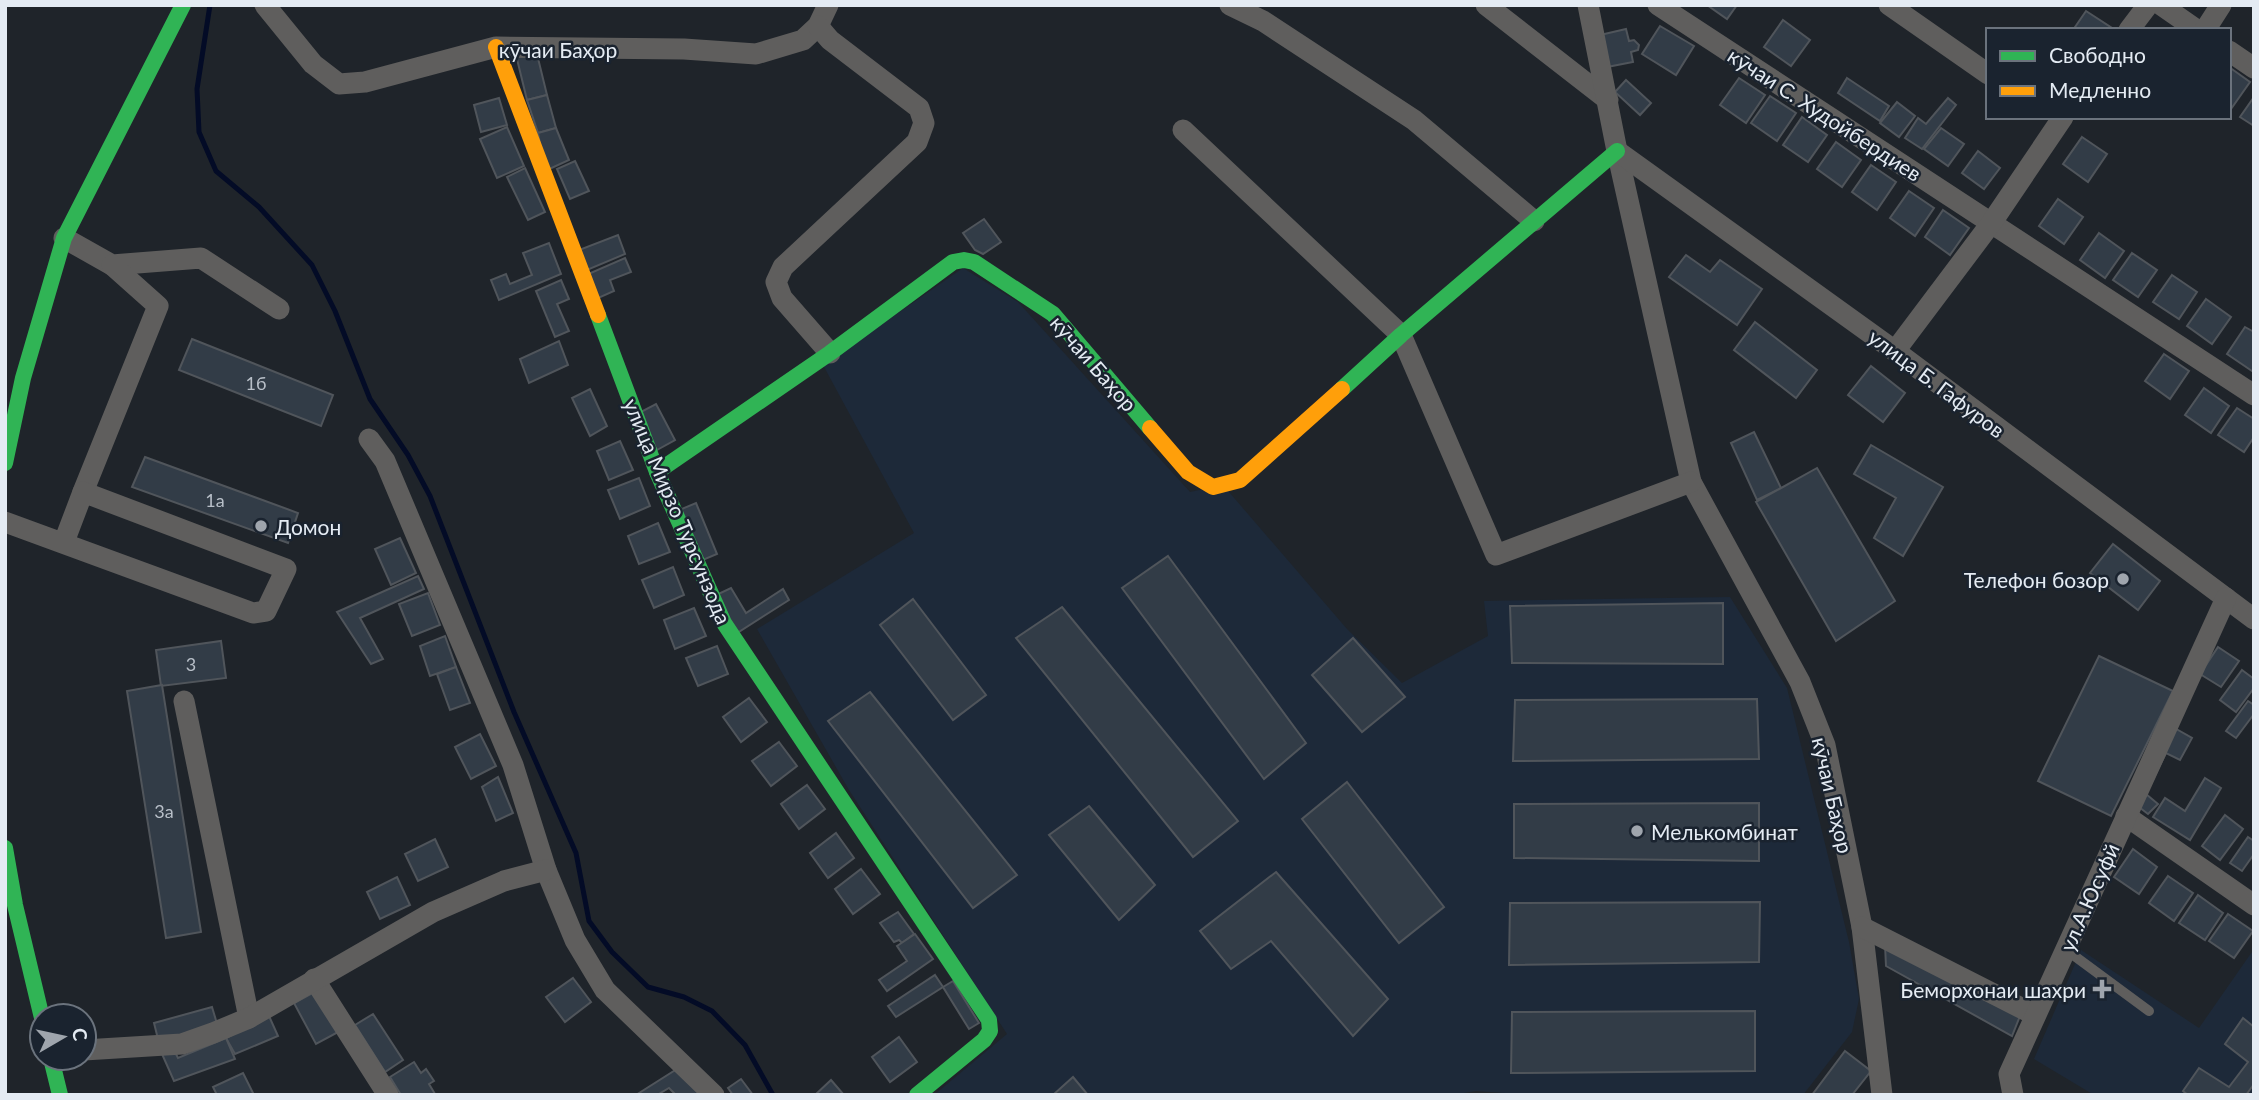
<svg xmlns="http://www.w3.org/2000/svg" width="2259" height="1100" font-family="Lato,sans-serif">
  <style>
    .built { fill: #1d2939 }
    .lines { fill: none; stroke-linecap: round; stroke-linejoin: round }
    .stream { stroke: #030b26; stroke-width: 5 }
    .building { fill: #323c47; stroke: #50555b; stroke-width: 2 }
    .lane { stroke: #5f5e5d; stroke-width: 10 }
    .street { stroke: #5f5e5d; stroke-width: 21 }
    .fast { stroke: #30b455; stroke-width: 16 }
    .slow { stroke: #ff9f0a; stroke-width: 16 }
    .poi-dot { fill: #9fa5ad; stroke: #1a232f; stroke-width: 2.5 }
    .labels { text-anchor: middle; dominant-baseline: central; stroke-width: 5; stroke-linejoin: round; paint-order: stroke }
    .number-label { font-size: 18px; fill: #b8bfc8 }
    .street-label { font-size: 21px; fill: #e4ebf3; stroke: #1a232f }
    .poi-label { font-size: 21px; fill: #e4ebf3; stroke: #1a232f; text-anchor: start }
  </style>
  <rect width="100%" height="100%" fill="#1f242a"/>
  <g class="built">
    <polygon points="963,268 1018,302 1190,492 1223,485 1347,629 1402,683 1488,636 1484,601 1730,597 1787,688 1849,942 1859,999 1852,1032 1803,1095 1532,1095 1476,1091 1452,1095 934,1095 1007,1034 849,790 757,629 914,533 823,365"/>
    <polygon points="2254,949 2254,1095 2094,1095 2034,1059 2081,950 2199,1028"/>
  </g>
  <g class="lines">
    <polyline class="stream" points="210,5 197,89 199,132 216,171 259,207 312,265 335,311 370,399 408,455 430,496 514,712 576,853 589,921 612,952 648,987 684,997 712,1011 745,1045 773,1095"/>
  </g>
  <g class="building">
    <polygon points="1707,5 1737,5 1727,19"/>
    <polygon points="2086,11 2112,28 2110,30 2073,30"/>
    <polygon points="1783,20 1810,40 1791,66 1764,47"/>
    <polygon points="1660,26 1694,46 1676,75 1642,54"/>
    <polygon points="1626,29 1629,41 1634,40 1639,45 1638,50 1631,52 1633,62 1607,67 1600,35"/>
    <polygon points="536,50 547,95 527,100 516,55"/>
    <polygon points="2229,67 2250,82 2231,109 2229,108"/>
    <polygon points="1739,78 1765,95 1746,123 1720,105"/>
    <polygon points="1847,78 1889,106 1880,121 1838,93"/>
    <polygon points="1626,80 1651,103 1640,115 1615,92"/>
    <polygon points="547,95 556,128 538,133 527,100"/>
    <polygon points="1770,96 1796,113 1777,141 1751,123"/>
    <polygon points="2254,97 2254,126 2240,117"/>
    <polygon points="499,98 507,125 481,132 474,105"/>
    <polygon points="1948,98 1956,105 1922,149 1905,138 1918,118 1926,124"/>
    <polygon points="1897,102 1915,116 1899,137 1880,123"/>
    <polygon points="1802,117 1827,135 1808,162 1783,145"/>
    <polygon points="507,127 524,166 497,178 480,139"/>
    <polygon points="556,128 569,160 545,171 538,133"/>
    <polygon points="1941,128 1964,144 1948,166 1924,149"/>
    <polygon points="2082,137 2107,154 2088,182 2063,164"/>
    <polygon points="1836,142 1861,160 1842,187 1817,169"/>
    <polygon points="1978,151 2000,168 1984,189 1962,173"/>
    <polygon points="575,161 589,191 570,199 557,169"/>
    <polygon points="1871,165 1896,182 1877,210 1852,192"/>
    <polygon points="525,168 545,212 528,220 507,177"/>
    <polygon points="1909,191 1934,208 1915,236 1890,218"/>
    <polygon points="2058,199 2083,217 2064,244 2039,226"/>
    <polygon points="1943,210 1969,228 1950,255 1925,237"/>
    <polygon points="984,219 1001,242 983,254 975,250 963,233"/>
    <polygon points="2099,233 2124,251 2105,278 2080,260"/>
    <polygon points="618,235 625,254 587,270 579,250"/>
    <polygon points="549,243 561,274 499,300 491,280 506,274 510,284 532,275 523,253"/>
    <polygon points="2132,253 2157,270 2138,297 2113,280"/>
    <polygon points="1686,255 1710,272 1720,260 1762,289 1737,325 1669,277"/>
    <polygon points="625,258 631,272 610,280 614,291 596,299 586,275"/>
    <polygon points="2172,275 2197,292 2179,319 2153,302"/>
    <polygon points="561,280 569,299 557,304 569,331 555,337 536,291"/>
    <polygon points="2206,299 2231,317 2212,344 2187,326"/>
    <polygon points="1755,322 1817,370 1796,398 1734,350"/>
    <polygon points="2245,327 2254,332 2254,369 2252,371 2227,354"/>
    <polygon points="192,339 333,395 321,426 179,370"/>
    <polygon points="559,341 568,365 529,383 520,359"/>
    <polygon points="2164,354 2189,371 2170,399 2145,381"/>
    <polygon points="1871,366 1905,393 1883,422 1848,395"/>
    <polygon points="2204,388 2229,406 2211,433 2185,415"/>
    <polygon points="590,389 607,426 590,436 572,398"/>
    <polygon points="656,404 675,440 657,450 637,414"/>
    <polygon points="2237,408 2254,419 2254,437 2244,452 2218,435"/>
    <polygon points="1754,432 1781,488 1757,500 1731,443"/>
    <polygon points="620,441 633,470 609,480 597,451"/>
    <polygon points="1871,445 1943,487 1903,556 1874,538 1896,498 1854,474"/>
    <polygon points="145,457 298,513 288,543 132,487"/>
    <polygon points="1817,468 1895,601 1836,641 1756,502"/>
    <polygon points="639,478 650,506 620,519 608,490"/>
    <polygon points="696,503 717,554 698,562 677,511"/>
    <polygon points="658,523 670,552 639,564 628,536"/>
    <polygon points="400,538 416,573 391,585 375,549"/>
    <polygon points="2113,544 2160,581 2138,610 2090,573"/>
    <polygon points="1168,556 1306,743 1264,779 1122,588"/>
    <polygon points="673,567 684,595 654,608 642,580"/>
    <polygon points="418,576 424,589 360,618 383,659 371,664 337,612"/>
    <polygon points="731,588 746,613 783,589 789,600 734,635 714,596"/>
    <polygon points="428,593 440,625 412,636 399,604"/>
    <polygon points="913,599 986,695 953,720 880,625"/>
    <polygon points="1723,603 1723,664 1512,663 1510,606"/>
    <polygon points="1062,607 1238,821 1193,857 1016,638"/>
    <polygon points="694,608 706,636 675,649 664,620"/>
    <polygon points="445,636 456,667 430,676 420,646"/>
    <polygon points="1353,638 1405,697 1362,732 1312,675"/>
    <polygon points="221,641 226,678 161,686 156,650"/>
    <polygon points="717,646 728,674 698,686 686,658"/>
    <polygon points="2218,647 2239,661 2221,687 2200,674"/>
    <polygon points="2099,656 2173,691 2111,816 2038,781"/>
    <polygon points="456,667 470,703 450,710 437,674"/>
    <polygon points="2242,670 2254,679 2254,688 2236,712 2220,700"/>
    <polygon points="162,685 201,932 166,938 127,691"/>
    <polygon points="870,692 1017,875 973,908 828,721"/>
    <polygon points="749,698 767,722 741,742 723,717"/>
    <polygon points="1757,699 1759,759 1513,761 1515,700"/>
    <polygon points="2248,701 2254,705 2254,714 2236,738 2226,731"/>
    <polygon points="2171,726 2192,738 2180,760 2166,753 2146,794 2158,804 2148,814 2135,804"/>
    <polygon points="480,734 496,766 471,779 455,747"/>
    <polygon points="779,742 797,766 771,786 752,761"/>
    <polygon points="498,777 513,813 496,821 482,787"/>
    <polygon points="2205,778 2221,788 2190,840 2153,817 2165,798 2185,811"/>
    <polygon points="1347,782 1444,907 1399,943 1302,819"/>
    <polygon points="807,785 825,809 799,829 781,804"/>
    <polygon points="1759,803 1759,861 1514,858 1514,804"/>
    <polygon points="1089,806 1155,885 1119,920 1049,835"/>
    <polygon points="2225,815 2243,829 2220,860 2202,846"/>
    <polygon points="836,833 854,858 828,878 810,853"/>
    <polygon points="2248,837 2254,841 2254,854 2242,871 2230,863"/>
    <polygon points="435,839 448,867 418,881 405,854"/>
    <polygon points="2133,849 2157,867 2139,894 2114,877"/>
    <polygon points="861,869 880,894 853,914 835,889"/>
    <polygon points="1276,872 1388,999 1353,1036 1271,941 1231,969 1200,931"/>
    <polygon points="2168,876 2193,893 2174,921 2149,903"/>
    <polygon points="397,877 410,905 380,919 367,892"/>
    <polygon points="2198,895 2223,913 2205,940 2179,923"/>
    <polygon points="1760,902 1759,962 1509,965 1510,903"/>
    <polygon points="898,912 914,934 902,943 899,940 894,942 880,923"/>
    <polygon points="2228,914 2253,931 2234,958 2209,941"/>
    <polygon points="915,934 933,959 887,991 879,980 907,961 897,946"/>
    <polygon points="1885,945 2020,1016 2012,1036 1886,966"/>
    <polygon points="935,975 943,987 896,1017 888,1006"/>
    <polygon points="573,978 591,1002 565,1022 546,997"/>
    <polygon points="953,981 979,1023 969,1029 943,987"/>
    <polygon points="318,990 340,1031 316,1044 294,1003"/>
    <polygon points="212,1007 218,1027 159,1043 154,1023"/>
    <polygon points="1755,1011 1755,1071 1511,1073 1512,1012"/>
    <polygon points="373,1014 403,1060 385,1072 355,1025"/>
    <polygon points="269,1016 278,1036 235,1054 226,1038"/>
    <polygon points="2243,1018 2254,1027 2254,1084 2246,1095 2188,1095 2183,1091 2199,1068 2229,1087 2248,1062 2225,1044"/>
    <polygon points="899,1037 917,1062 890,1082 872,1057"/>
    <polygon points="226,1038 235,1059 174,1081 162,1054 175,1052 178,1058"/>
    <polygon points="1845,1051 1871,1071 1852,1095 1812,1095"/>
    <polygon points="414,1062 421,1073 426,1069 434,1081 429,1084 435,1094 401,1095 390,1077"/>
    <polygon points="677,1069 704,1095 676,1095 669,1088 657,1095 636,1095"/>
    <polygon points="243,1073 254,1095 217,1095 213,1087"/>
    <polygon points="1073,1077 1088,1095 1053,1095"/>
    <polygon points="741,1079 753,1095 733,1095 728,1088"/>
    <polygon points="831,1080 844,1095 815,1095"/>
  </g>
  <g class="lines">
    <polyline class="lane" points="2065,949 2149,1011"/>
    <g class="street">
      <polyline points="265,5 313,64 339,84 365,82 496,47 684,49 756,54 803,40 818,26 828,5"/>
      <polyline points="1230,5 1263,21 1414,120 1534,221"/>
      <polyline points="1486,5 1608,100"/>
      <polyline points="1588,5 1617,151 1691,482 1800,682 1825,745 1862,927 1882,1095"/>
      <polyline points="1658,5 2254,395"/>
      <polyline points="1889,5 1988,74"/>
      <polyline points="2161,5 2197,30"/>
      <polyline points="818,26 830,40 919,108 924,123 917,142 783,267 776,282 782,298 830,353"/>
      <polyline points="2129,30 2148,5"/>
      <polyline points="2205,30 2221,5"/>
      <polyline points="2229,51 2254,68"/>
      <polyline points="1183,130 1401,335 1496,555 1691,482"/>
      <polyline points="1617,151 1895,351 2254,619"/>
      <polyline points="64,238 112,265 201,258 279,309"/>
      <polyline points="1895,351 1992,222 2063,117"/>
      <polyline points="369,439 385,461 513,765 546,870 575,940 605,990 714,1095"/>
      <polyline points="83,492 158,306 112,265"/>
      <polyline points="5,522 253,613 266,611 286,569 83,492 64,542"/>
      <polyline points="184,701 249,1018"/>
      <polyline points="2126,816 2254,905"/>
      <polyline points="1862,927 2035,1015"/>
      <polyline points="314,979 388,1095"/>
      <polyline points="84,1050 182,1044 213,1033 249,1018 433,912 504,881 546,870"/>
      <polyline points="2013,1095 2009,1074 2226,598"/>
    </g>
    <g class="fast">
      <polyline points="598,315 657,472 724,623 989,1020 990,1031 984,1040 917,1095"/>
      <polyline points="1342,389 1401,335 1617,151"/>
      <polyline points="5,463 23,378 64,238 183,5"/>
      <polyline points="657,472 830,353 953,262 964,260 974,262 1053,314 1150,428"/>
      <polyline points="5,848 15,905 42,1018"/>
      <polyline points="51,1058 60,1095"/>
    </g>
    <g class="slow">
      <polyline points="496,47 598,315"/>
      <polyline points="1150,428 1188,472 1213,487 1240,480 1342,389"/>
    </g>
  </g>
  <g class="poi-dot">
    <circle cx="261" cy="526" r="7"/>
    <circle cx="2123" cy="579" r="7"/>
    <circle cx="1637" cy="831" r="7"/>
    <path d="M2098.5 978.5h7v7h7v7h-7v7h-7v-7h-7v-7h7z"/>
  </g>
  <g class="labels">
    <g class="number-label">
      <text x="256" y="383">1б</text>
      <text x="215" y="500">1а</text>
      <text x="191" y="664">3</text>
      <text x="164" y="811">3а</text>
    </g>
    <g class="street-label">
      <text x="558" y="49">кӯчаи Баҳор</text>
      <text transform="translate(1825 114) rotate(33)">кӯчаи С. Худойбердиев</text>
      <text transform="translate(1094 363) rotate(49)">кӯчаи Баҳор</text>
      <text transform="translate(1937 383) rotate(37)">улица Б. Гафуров</text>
      <text transform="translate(678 511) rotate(67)">улица Мирзо Турсунзода</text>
      <text transform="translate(1833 795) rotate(77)">кӯчаи Баҳор</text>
      <text transform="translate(2089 897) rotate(-66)">ул.А.Юсуфй</text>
    </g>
    <g class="poi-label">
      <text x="275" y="526">Домон</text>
      <text x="2109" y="579" text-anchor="end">Телефон бозор</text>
      <text x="1651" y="831">Мелькомбинат</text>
      <text x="2086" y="989" text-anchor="end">Беморхонаи шахри</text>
    </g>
  </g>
  <rect width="2259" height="1100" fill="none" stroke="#e4ebf3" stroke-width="14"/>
  <rect x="1986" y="28" width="245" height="91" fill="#1a232f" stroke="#6b737d" stroke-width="2"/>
  <rect x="2000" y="51" width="35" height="10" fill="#30b455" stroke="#6b737d" stroke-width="2"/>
  <text x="2049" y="63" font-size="21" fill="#e4ebf3">Свободно</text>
  <rect x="2000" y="86" width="35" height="10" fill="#ff9f0a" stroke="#6b737d" stroke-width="2"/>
  <text x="2049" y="98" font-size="21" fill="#e4ebf3">Медленно</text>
  <g transform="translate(63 1037) rotate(81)"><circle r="33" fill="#1a232f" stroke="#6b737d" stroke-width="2"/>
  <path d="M0-5L12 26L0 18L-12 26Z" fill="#9fa5ad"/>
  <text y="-10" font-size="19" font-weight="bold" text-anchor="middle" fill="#e4ebf3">С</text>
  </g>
</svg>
